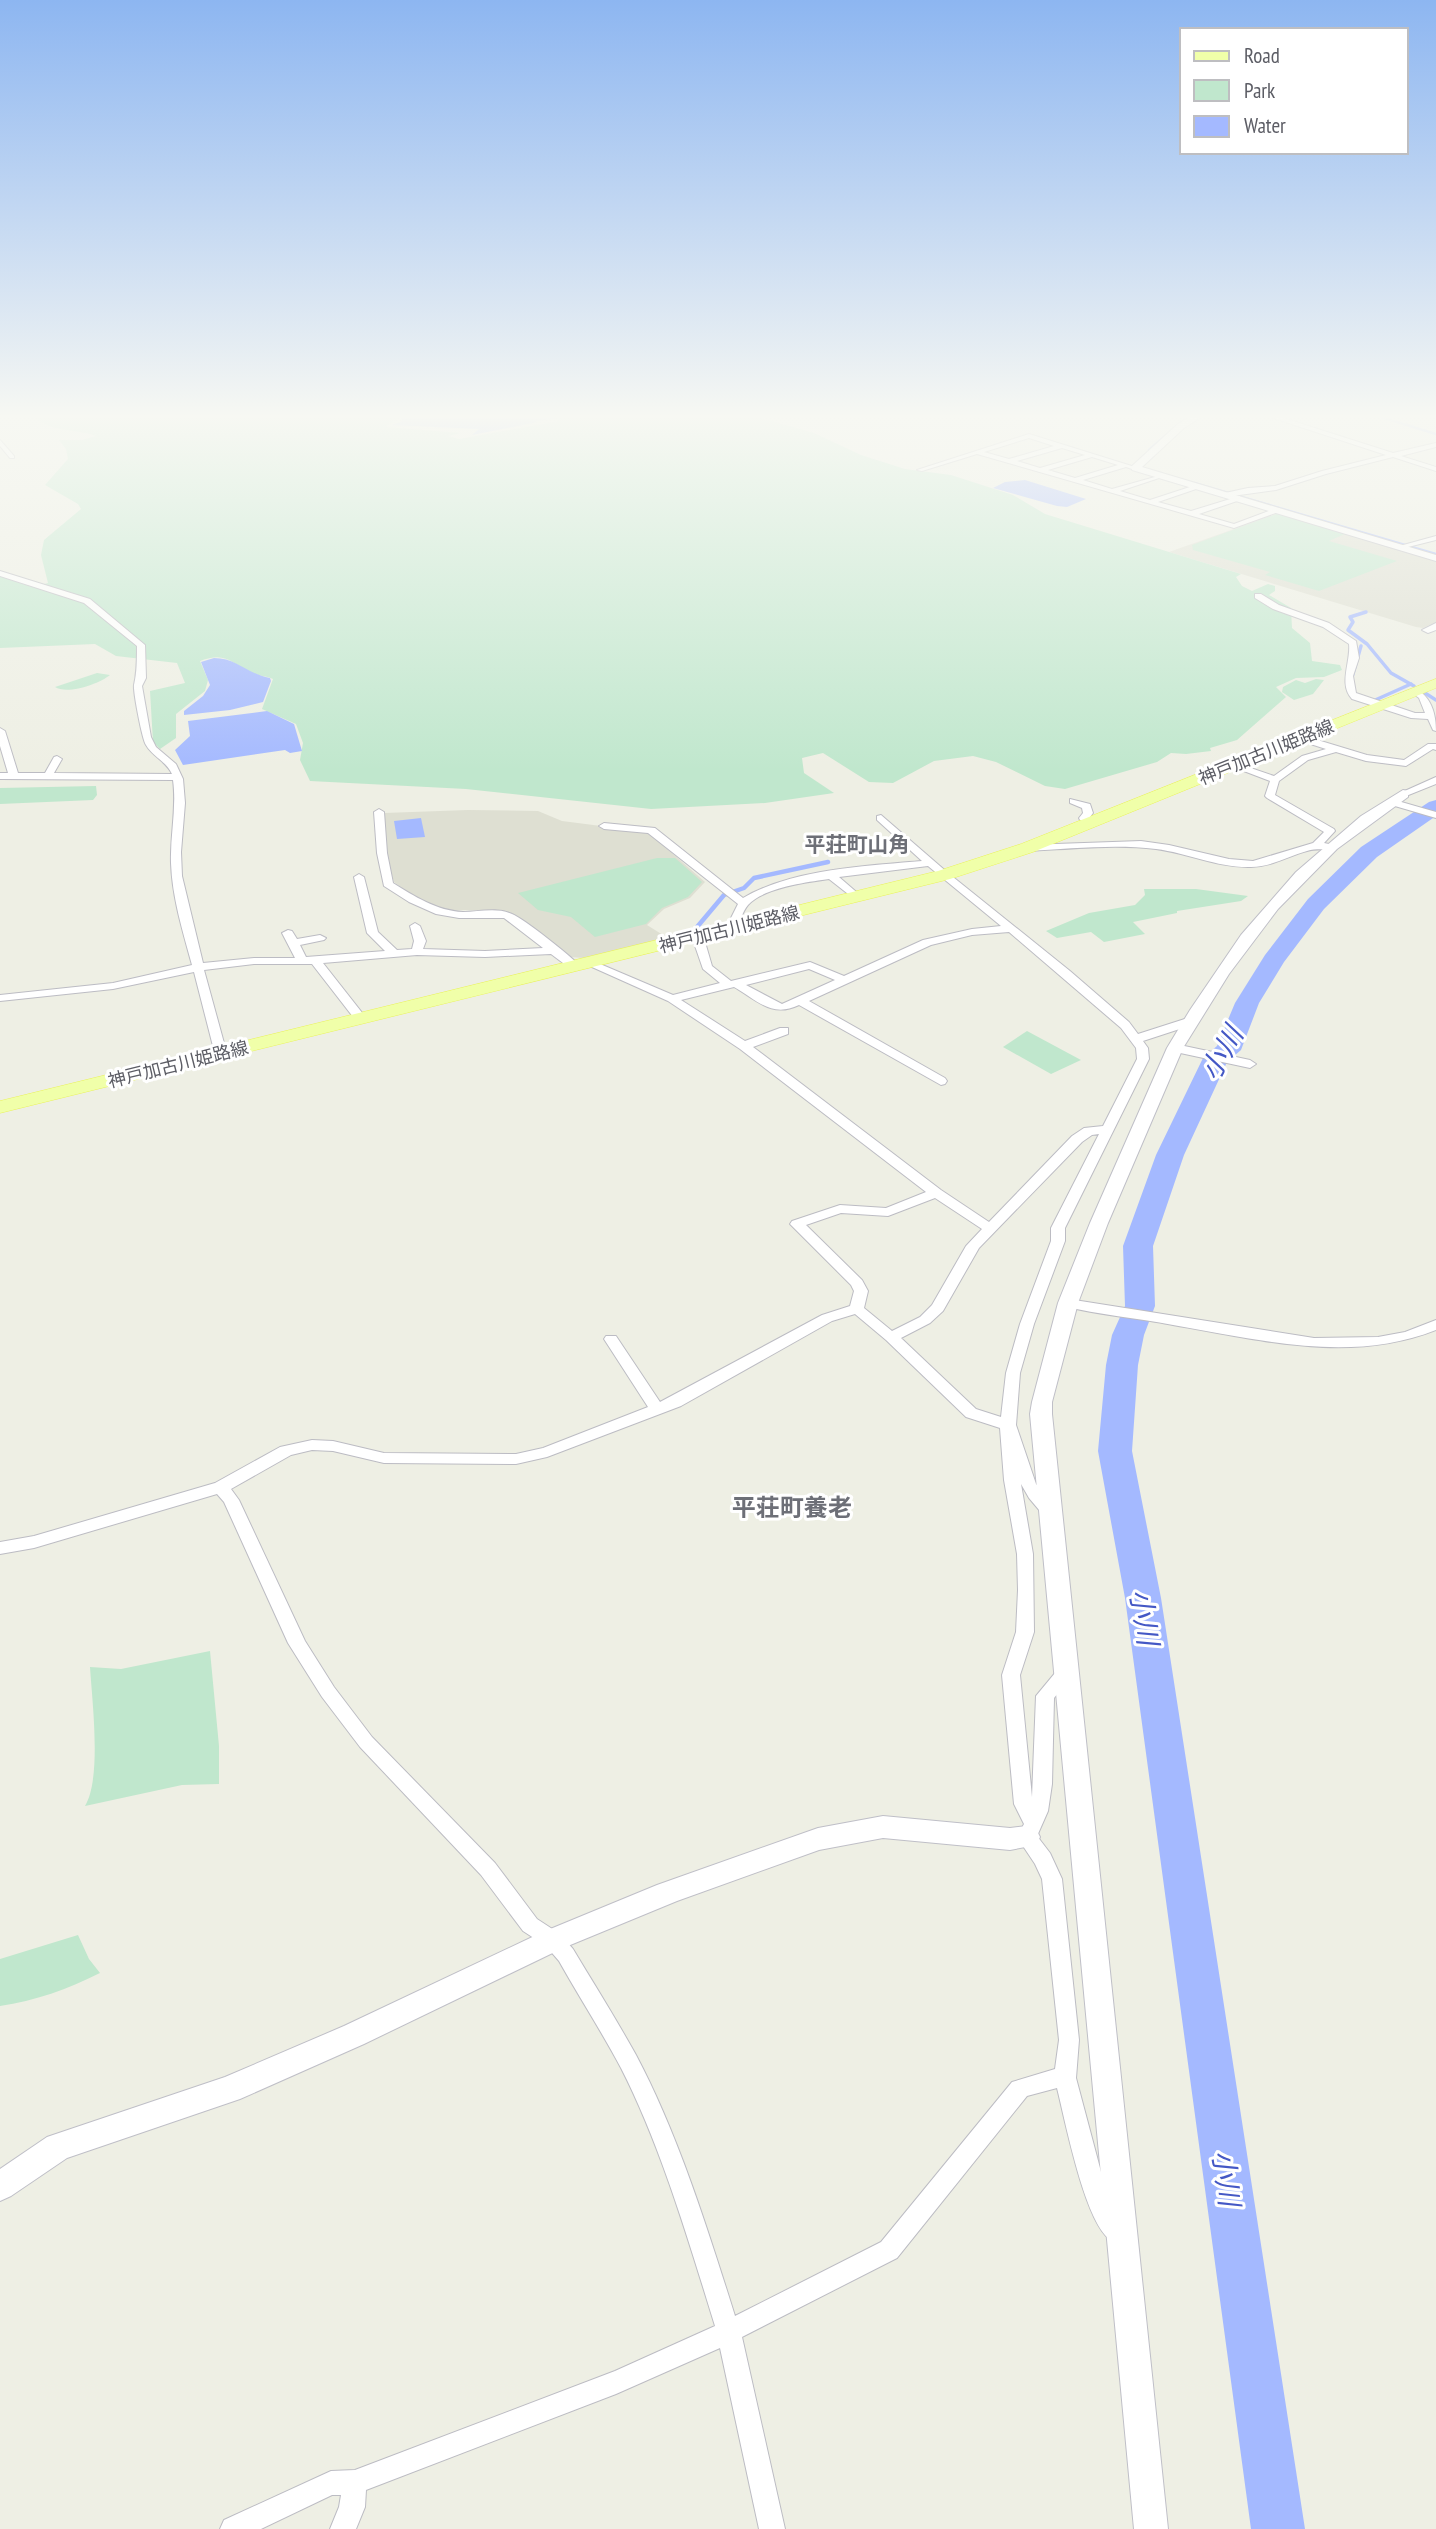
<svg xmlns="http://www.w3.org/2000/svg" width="1436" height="2529" font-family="'PT Sans Narrow','Noto Sans JP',sans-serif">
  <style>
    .education { fill: #dedfd2 }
    .green { fill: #c0e7cd }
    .water { fill: #a4b9ff }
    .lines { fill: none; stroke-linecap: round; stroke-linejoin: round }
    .stream-far2 { stroke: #a4b9ff; stroke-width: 2.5 }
    .stream-far1 { stroke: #a4b9ff; stroke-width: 3.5 }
    .stream { stroke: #a4b9ff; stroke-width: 4.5 }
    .river { fill: #a4b9ff; fill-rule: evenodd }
    .street-casing { stroke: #bcbcc3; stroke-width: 2 }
    .secondary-casing { stroke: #bfbfc7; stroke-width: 2 }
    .primary-casing { stroke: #eaf359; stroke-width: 1 }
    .street { fill: #fff; fill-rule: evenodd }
    .secondary { fill: #fff; fill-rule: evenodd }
    .primary { fill: #f0ffa9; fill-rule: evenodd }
    .labels { text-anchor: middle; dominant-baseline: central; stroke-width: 6; stroke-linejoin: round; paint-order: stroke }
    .far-street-label { font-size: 18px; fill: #5c5d65; stroke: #fff }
    .far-quarter-label { font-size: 21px; font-weight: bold; fill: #6d6f77; stroke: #fff }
    .quarter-label { font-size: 24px; font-weight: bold; fill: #6d6f77; stroke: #fff }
    .near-water-label { font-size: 28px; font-style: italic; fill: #4458c5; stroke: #fff }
  </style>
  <rect width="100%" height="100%" fill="#eeefe4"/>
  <g class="education">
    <polygon points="1279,513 1436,560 1436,622 1423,628 1416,627 1169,552"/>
    <polygon points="468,810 538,811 562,821 648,832 705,882 690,898 664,909 647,925 671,940 584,958 571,957 513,914 500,910 446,910 420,901 394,882 386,853 384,813"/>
  </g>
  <g class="green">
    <path d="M35,417h364l-13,10 75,6 -13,3 11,3 100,-18 -1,-4h200l56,16 47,22 44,14 46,6 62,20 32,19 196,60 -5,3 6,9 10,5 16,-7 7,2v5l-6,4 22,13 1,20 18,15 2,18 28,4 2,5 -18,7 -28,1 -20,9 10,10 -49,43 -27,8 1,3 -25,3 -15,-1 -14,9 -92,27 -20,-3 -49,-24 -23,-6 -39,5 -41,22 -24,-1 -46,-29 -21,5 2,15 30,20 -69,10 -114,6 -185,-20 -156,-8 -10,-21 3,-17 -7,-19 -34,-15 11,-30c-6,-3 -14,-3 -21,-6 -21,-10 -26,-22 -52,-12l8,19 -3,11 -29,23v24l-16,11 -7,-7 -3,-51 35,-8 -8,-20 -61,-7 -21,-12 -95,4v-72l32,11 16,-4 -7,-28 3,-15 37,-31 -3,-5 -33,-19 23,-26 -2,-10 -7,-9h23l14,-4c-21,-8 -44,-3 -61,-19z"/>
    <polygon points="1279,513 1347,533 1329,541 1397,561 1319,591 1265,575 1270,572 1193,550 1192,545"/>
    <path d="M97,673l13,2c-11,9 -43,20 -55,12z"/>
    <polygon points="1316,679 1324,680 1313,694 1294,700 1282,692 1283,687 1296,680 1305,683"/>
    <polygon points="96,786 97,795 93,800 0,804 0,788"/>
    <polygon points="657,858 675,858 702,882 688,897 662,908 646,924 595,937 571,917 538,910 518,893"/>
    <polygon points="1144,889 1196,889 1248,896 1241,901 1177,911 1177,913 1133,922 1145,934 1104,942 1091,932 1057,938 1046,931 1089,913 1135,905 1145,895"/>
    <polygon points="1027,1031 1081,1060 1051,1074 1003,1047"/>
    <path d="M210,1651l9,95v38l-37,1 -97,21c17,-28 7,-106 5,-139l31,2z"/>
    <path d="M78,1935l11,24 11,14c-32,16 -65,28 -100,33v-47z"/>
  </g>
  <g class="water">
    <polygon points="403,417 554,417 556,419 533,421 538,422 472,435 479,429 391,425 401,422"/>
    <polygon points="1025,480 1086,499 1067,507 1057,506 993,488 1005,482"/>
    <path d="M214,658c23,0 31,15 56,20l1,3 -8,21 -33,8 -46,5v-4l19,-15 7,-11 -9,-23z"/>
    <polygon points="267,711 294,724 302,751 290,753 285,750 183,765 175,750 190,736 188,721"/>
    <polygon points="421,818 425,837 397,839 394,821"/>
  </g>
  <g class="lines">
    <g class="stream-far2">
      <polyline points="1381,417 1436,434"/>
      <polyline points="1149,450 1187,417"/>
      <polyline points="1194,483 1436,554"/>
    </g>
    <g class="stream-far1">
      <polyline points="1366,612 1350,617 1353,622 1348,630 1367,644 1391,673 1414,686"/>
      <polyline points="1352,677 1361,646"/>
      <polyline points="1425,693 1436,700"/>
      <polyline points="1373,701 1411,684"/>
    </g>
    <polyline class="stream" points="692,933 724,895 744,888 754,878 828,862"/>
    <polygon class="river" points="1436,800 1436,816 1377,857 1324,909 1284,962 1259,1003 1241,1050 1227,1062 1184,1155 1153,1246 1155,1306 1144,1335 1138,1365 1132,1451 1161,1598 1305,2529 1251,2529 1125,1598 1098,1451 1106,1365 1112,1335 1125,1306 1123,1246 1156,1155 1203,1058 1217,1046 1235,1003 1265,955 1308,899 1361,847 1429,802"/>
    <g class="street-casing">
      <g id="street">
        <polygon points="1270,417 1280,417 1393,453 1436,443 1436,447 1401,456 1436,467 1436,471 1393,457 1326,474 1276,490 1225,497 1225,493 1248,488 1275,486 1322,471 1386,455"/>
        <path d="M1029,434l109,34 -3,2 -9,-3 -43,13 29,9 50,-14v2l-42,14 30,9 49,-16v4l-41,14 33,9 49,-15v4l-41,14 35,10 43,-16 7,2 -50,18 -257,-74 -55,17 -5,-1zM1029,438l25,8 -45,13 -25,-7zM1062,448l23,7 -45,13 -23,-7zM1092,457l26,8 -43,13 -27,-8z"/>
        <polygon points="0,440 14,456 14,458 10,458 0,446"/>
        <polygon points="1436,536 1436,540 1400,549 1396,547"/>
        <path d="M0,571l90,28 55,46 1,33 -4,8 9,51 5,10 20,17 7,15 2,24 -4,49 1,24 21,87 51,-5h41l-13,-25 6,-3 4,1 5,8 23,-4 6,3 -2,2 -24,5 6,12 79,-6 -18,-18 -13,-56 5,-3 5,3 14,55 19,18 15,-1 2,-8 -4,-15 5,-3 5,3 6,15 -3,8 62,2 58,-3 -39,-30h-45l-23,-4 -27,-12 -25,-16 -7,-33 -3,-41 5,-3 5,3 3,41 6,30c21,13 44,28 70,29 15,0 34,-5 49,2 12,5 59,42 69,53l-2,2h-8l-20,-15 -66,3 -68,-2 -94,8 44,56 -6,4 -4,-1 -45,-58h-58l-50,6 23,84 -6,4 -6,-4 -21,-82 -81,17 -113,12v-6l113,-12 79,-18c-9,-33 -20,-68 -21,-102 -1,-28 6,-55 2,-83l-173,-1v-6h8l-8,-27v-18l5,3 13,42h27l9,-16 3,-1 5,3 -8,14 118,1c-6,-13 -19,-17 -26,-29 -4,-6 -13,-54 -12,-60 3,-13 3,-25 3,-39l-53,-43 -84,-27z"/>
        <path d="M1255,594h6l18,11 50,18 27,18 3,17 -6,18 3,17 59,20h10l-6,-15 -8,-6 7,-2c14,9 18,25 18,41l-3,-1 -5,-11 -17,-1 -59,-19c-14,-15 -1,-37 -3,-55l-26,-17 -50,-18 -18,-11z"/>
        <path d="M1301,735l66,20 37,5 24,-16h8v6l-3,-1 -27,17 -40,-5 -30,-9 -28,8 -29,21 -4,14 59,34 1,2 -11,12 10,2v4c-9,1 -18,-1 -27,2 -19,5 -36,16 -56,16 -33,1 -63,-14 -95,-18 -43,-5 -86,0 -129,2l-5,-3 5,-3 114,-4 28,4 60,14 24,2 60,-18 11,-11 -57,-34 -2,-2 5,-15 -42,-16 5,-3 41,14 28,-20 24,-7 -28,-9 -2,-2z"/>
        <polygon points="1436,777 1436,784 1406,796 1398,794"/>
        <polygon points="1070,799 1090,804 1093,813 1090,817 1097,819 1097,823 1080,820 1079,818 1083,813 1082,808 1070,803"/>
        <polygon points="1391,799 1436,812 1436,818 1388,804 1386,802"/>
        <path d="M881,815l67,58 122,98 59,51 9,12 53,-17 6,4 -2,3 -52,17 5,7 1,11 -84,169v13l-31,83 -14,49 -4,52 20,59 23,29 -2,4h-12l-16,-19 -8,-14 12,70 1,78 -14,43 12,122 4,-101 24,-29 6,-2 6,2 3,5 -21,26 -2,86 -4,27 -11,25 13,17 12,26 17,161 -3,38 33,124 15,28 -3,8 -8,3c-27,-11 -48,-122 -56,-153l-30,8 -130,162 -155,79 43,192h-26l-39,-181 -104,46 -250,96 -1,17 -9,22h-26l9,-22 2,-12h-9l-71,34h-41l4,-9 107,-49 24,-1 260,-99 100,-45c-26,-84 -54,-180 -94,-258 -19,-36 -42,-71 -62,-107l-13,-15 -23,-15 -42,-56 -121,-128 -38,-50 -34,-54 -64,-141 -7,-8 -183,54 -34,6v-12l34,-6 181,-53 65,-36 32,-7 21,1 51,12 132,1 27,-6 105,-41 -44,-68 2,-3h10l44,66 162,-87 28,-9 4,-15 -3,-6 -61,-61 2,-3 48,-16 46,3 40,-16 -186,-143 -72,-48 -85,-38 6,-3 4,1 80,34 47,-12 -17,-14 -9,-26 -6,-5 6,-3 11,7 7,24 19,15 79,-19 34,14 79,-36 49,-11 29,-3 -73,-60 -89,11 22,19 1,2 -5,3 -28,-22c-22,3 -66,9 -81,26 -6,7 -8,17 -12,25h-8l-2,-2 12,-24 -90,-71 -44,-4 -5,-3 5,-3 51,5 88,70c49,-29 123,-32 179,-37l-45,-41v-4zM1009,932l112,96 15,20 1,11 -34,67 -19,2 -12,8 -83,86 -48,-32 -188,-143 35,-13v-6h-8l-35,13 -64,-41 53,-13c24,14 38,31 65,18l142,80 4,-1 2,-3 -2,-3 -136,-77 122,-56 41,-10zM809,969l26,11 -53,24 -36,-19zM1099,1134l-48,94v13l-31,83 -14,49 -5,44 -25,-8 -75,-71 29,-15 13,-12 36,-63 103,-106 10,-7zM935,1198l47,31 -16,17 -34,59 -12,12 -28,14 -28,-23 4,-17 -6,-11 -56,-55 35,-12 47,3zM855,1314l31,26 80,77 34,11 4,52 13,74 1,36 -2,42 -14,43 12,129 10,20 -7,13 18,27 7,15 17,161 -4,29 -43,13 -131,160 -146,74c-27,-86 -57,-182 -99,-261 -20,-36 -42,-71 -63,-106l-13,-15 -23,-15 -42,-56 -123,-126 -38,-50 -29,-46 -66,-141 -8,-11 60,-34 21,-5 21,1 51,12 132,1 31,-7 134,-51 151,-85z"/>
        <polygon points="1175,1044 1250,1060 1256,1064 1250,1068 1171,1051 1169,1048"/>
        <path d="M1068,1299l246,39 64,-1 27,-5 31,-12v10c-86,34 -175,10 -263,-5 -36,-7 -74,-10 -110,-19l-2,-3 2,-3z"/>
      </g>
    </g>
    <g class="secondary-casing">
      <g id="secondary">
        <polygon points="1190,417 1201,417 1184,428 1142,467 1436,555 1436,561 1132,470 1132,466 1178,424"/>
        <polygon points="1436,623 1436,630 1428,633 1422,630"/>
        <polygon points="1403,790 1408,791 1408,797 1337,849 1278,909 1229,974 1183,1048 1108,1223 1078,1303 1052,1402 1052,1414 1168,2529 1134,2529 1030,1414 1032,1402 1058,1303 1090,1223 1167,1048 1190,1010 1241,935 1296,872 1361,816"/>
        <polygon points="883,1816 1010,1828 1027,1826 1036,1829 1040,1837 1036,1845 1010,1850 883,1838 819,1850 677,1901 563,1948 364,2044 240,2099 67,2158 11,2196 0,2201 0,2169 47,2137 225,2077 344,2026 543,1932 657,1885 818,1828"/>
      </g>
    </g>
    <g class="primary-casing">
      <polygon id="primary" points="1436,679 1436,688 1033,852 950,879 0,1113 0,1101 938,871 1021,844"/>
    </g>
    <use href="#street" class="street"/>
    <use href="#secondary" class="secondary"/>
    <use href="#primary" class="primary"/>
  </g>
  <linearGradient id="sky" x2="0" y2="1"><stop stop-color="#8db6f1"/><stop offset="0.54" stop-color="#f7f8f3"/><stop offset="1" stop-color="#f7f8f3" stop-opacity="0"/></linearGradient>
  <rect width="1436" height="771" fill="url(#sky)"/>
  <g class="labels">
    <g class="far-street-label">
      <text transform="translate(1266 752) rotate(-22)">神戸加古川姫路線</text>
      <text transform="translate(729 929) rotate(-14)">神戸加古川姫路線</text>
      <text transform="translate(178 1064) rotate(-14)">神戸加古川姫路線</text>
    </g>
    <g class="far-quarter-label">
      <text x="857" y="844">平荘町山角</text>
    </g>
    <g class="quarter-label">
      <text x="792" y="1507">平荘町養老</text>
    </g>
    <g class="near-water-label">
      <text transform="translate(1221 1053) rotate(-61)">小川</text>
      <text transform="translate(1145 1617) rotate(81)">小川</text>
      <text transform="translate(1227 2178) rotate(82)">小川</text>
    </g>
  </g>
  <rect x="1180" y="28" width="228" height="126" fill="#ffffff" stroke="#bebec1" stroke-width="2"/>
  <rect x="1194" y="51" width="35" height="10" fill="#f0ffa9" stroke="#bebec1" stroke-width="2"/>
  <text x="1244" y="63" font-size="21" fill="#5c5d65">Road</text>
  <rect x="1194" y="80" width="35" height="21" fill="#c0e7cd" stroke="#bebec1" stroke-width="2"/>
  <text x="1244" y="98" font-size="21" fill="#5c5d65">Park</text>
  <rect x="1194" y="116" width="35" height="21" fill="#a4b9ff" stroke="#bebec1" stroke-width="2"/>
  <text x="1244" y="133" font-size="21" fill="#5c5d65">Water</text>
</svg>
